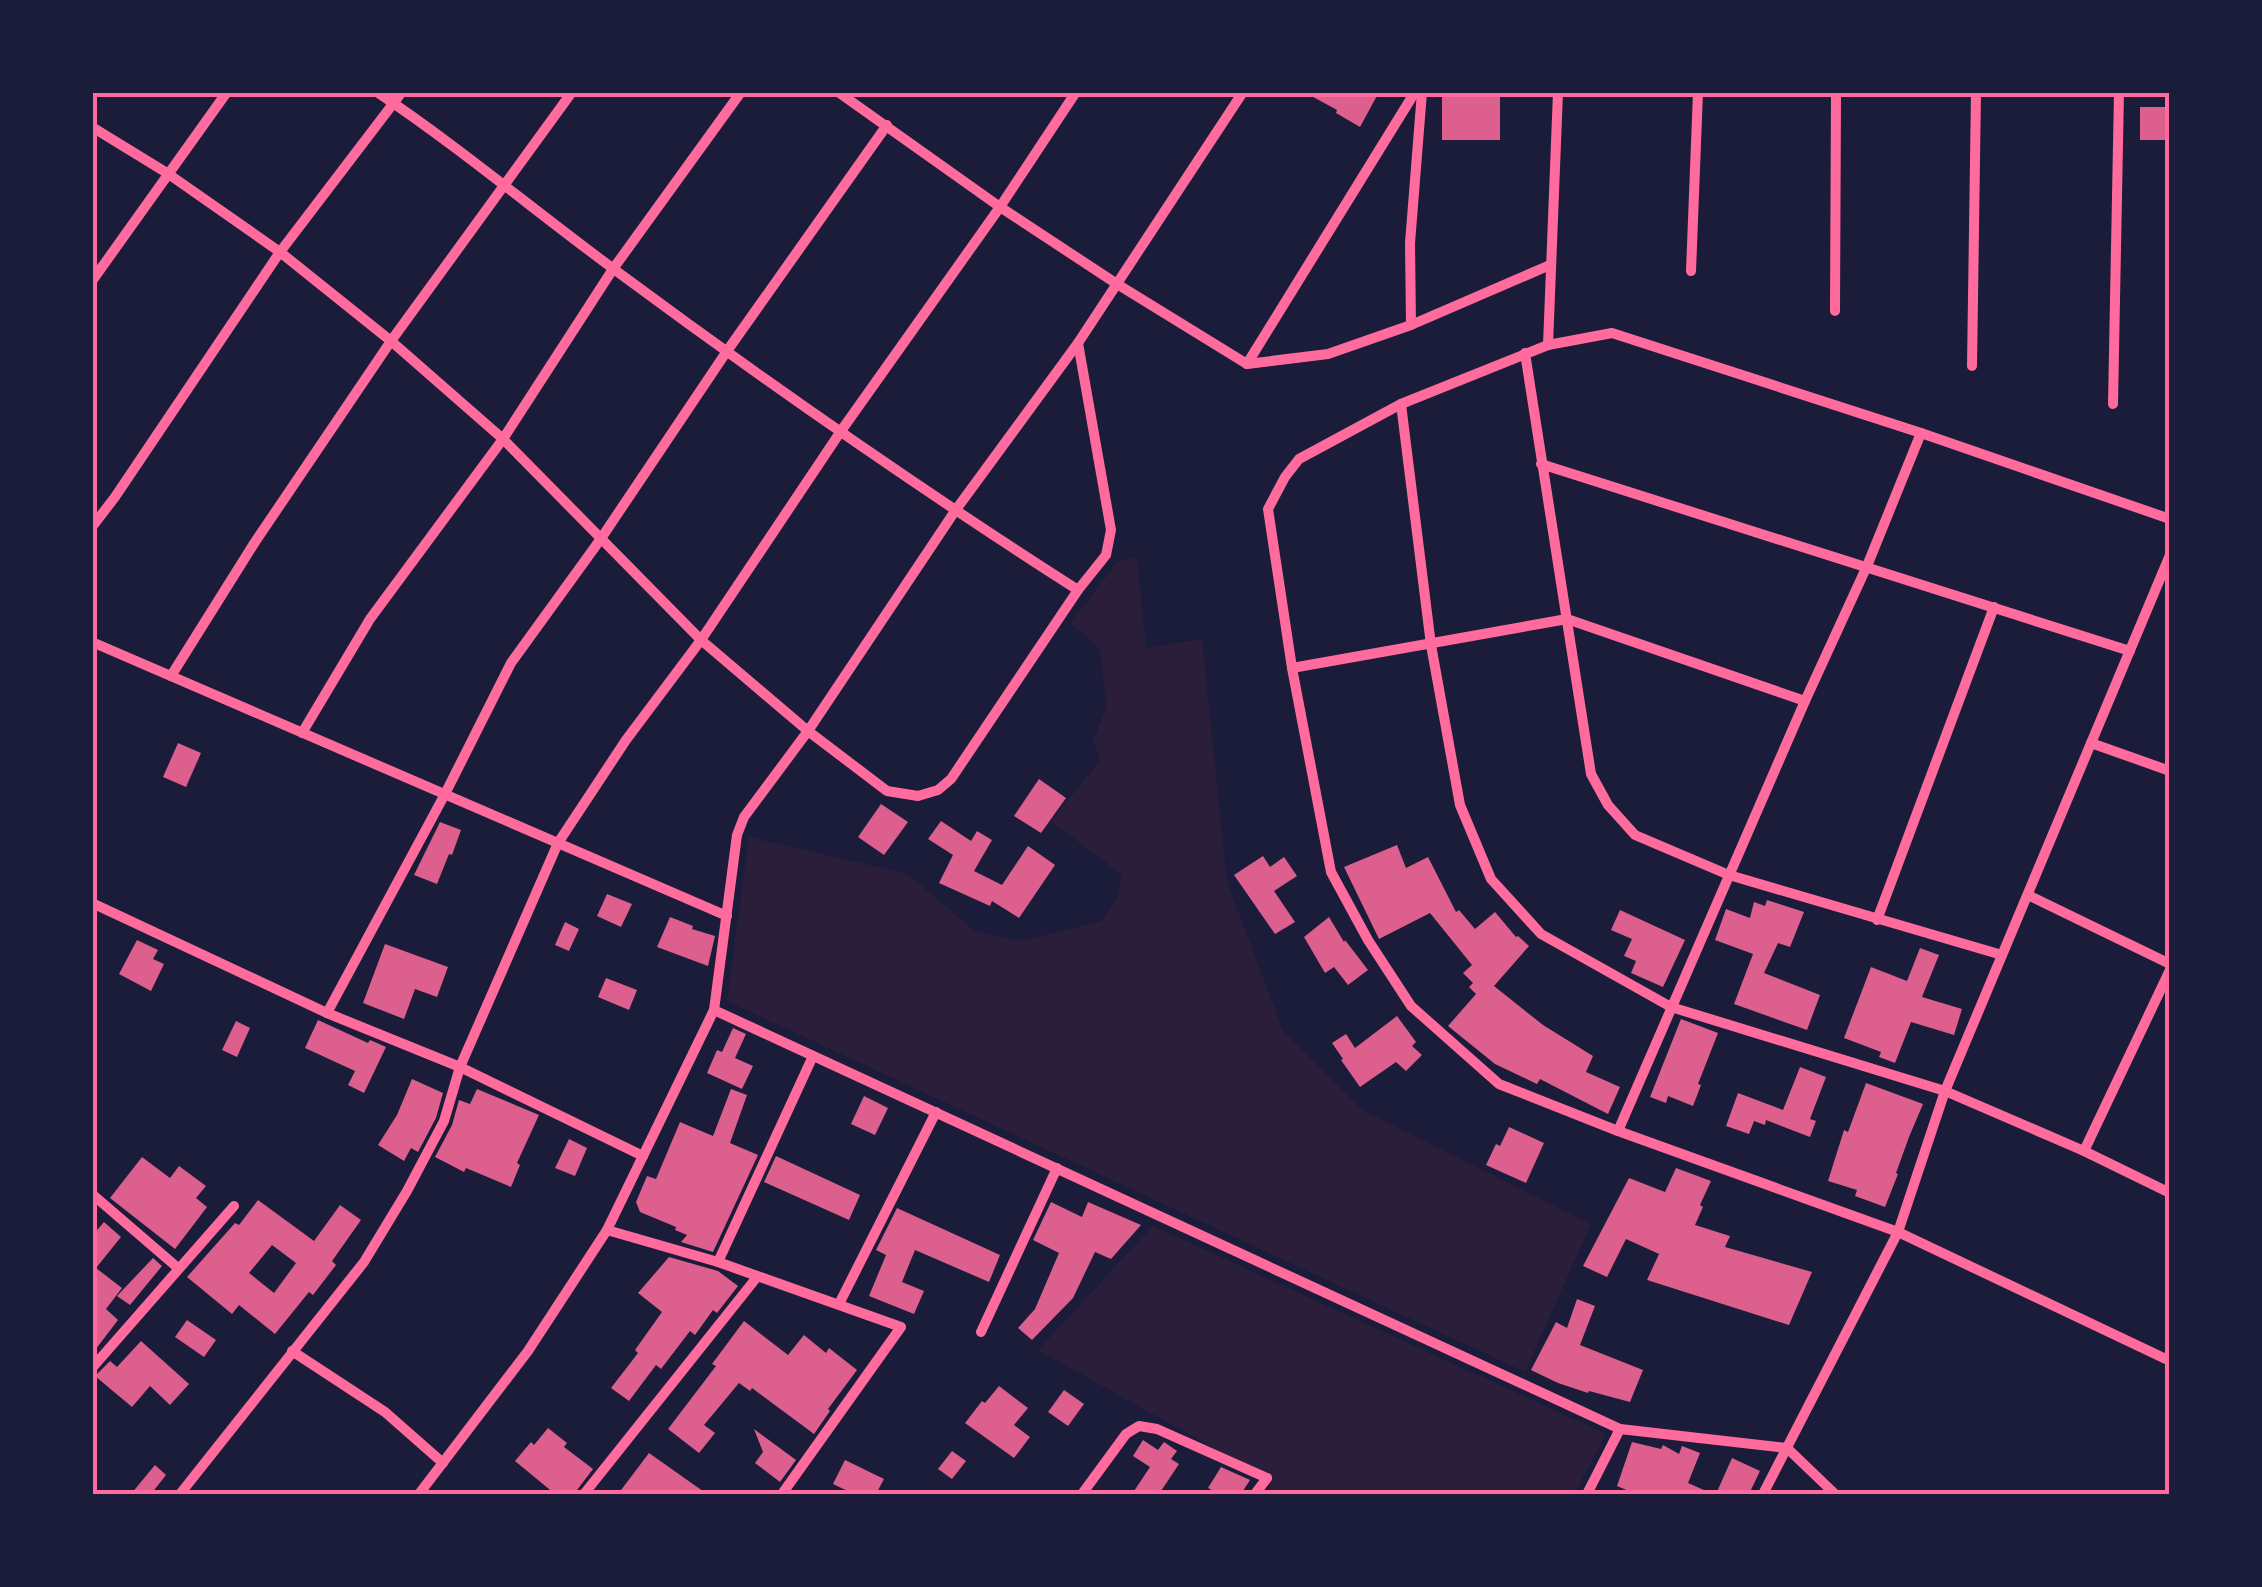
<svg xmlns="http://www.w3.org/2000/svg" width="2262" height="1587" font-family="'Titillium Web',sans-serif">
  <style>
    .green { fill: #2a1e3b }
    .building { fill: #dd5f8e; fill-rule: evenodd }
    .lines { fill: none; stroke-linecap: round; stroke-linejoin: round }
    .minor { stroke: #ff6b9d; stroke-width: 10 }
    .neatline { fill: none; stroke: #ff6b9d; stroke-width: 4 }
  </style>
  <rect width="100%" height="100%" fill="#1b1b3a"/>
  <g class="green">
    <polygon points="1137,557 1146,648 1202,639 1227,882 1283,1031 1361,1109 1591,1224 1525,1372 727,1001 749,837 908,874 975,931 1020,941 1102,921 1117,897 1122,875 1051,821 1100,761 1093,740 1107,706 1100,650 1071,623 1117,562"/>
    <polygon points="1153,1226 1606,1434 1574,1494 1270,1494 1267,1478 1038,1350"/>
  </g>
  <g class="building">
    <polygon points="1304,92 1379,92 1360,127 1336,113 1337,110"/>
    <rect x="1442" y="93" width="58" height="47"/>
    <rect x="2140" y="107" width="30" height="33"/>
    <polygon points="178,743 201,753 186,787 163,777"/>
    <polygon points="1039,779 1066,798 1041,833 1014,816"/>
    <polygon points="881,804 908,822 884,855 858,837"/>
    <polygon points="941,821 971,841 977,831 992,840 974,871 1002,885 1028,846 1055,865 1019,918 992,901 990,906 939,883 953,855 928,839"/>
    <polygon points="440,822 461,830 452,855 449,854 437,884 414,875"/>
    <polygon points="1397,845 1406,868 1428,857 1456,912 1459,910 1475,929 1495,912 1516,937 1518,936 1529,946 1494,986 1543,1025 1593,1056 1586,1072 1620,1087 1608,1114 1540,1079 1537,1084 1495,1064 1448,1026 1476,994 1469,987 1473,983 1463,973 1472,965 1430,913 1379,939 1344,867"/>
    <polygon points="1263,856 1270,867 1284,857 1297,876 1274,891 1295,922 1275,934 1234,875"/>
    <polygon points="607,894 632,904 621,927 597,916"/>
    <polygon points="1767,900 1804,912 1790,947 1778,943 1764,973 1820,995 1807,1030 1734,1004 1753,954 1715,940 1726,909 1750,918 1754,902 1765,906"/>
    <polygon points="1620,910 1685,940 1663,987 1631,973 1636,961 1624,956 1632,939 1611,930"/>
    <polygon points="670,917 693,926 692,929 715,936 708,966 657,947"/>
    <polygon points="1329,917 1344,942 1345,940 1368,970 1348,985 1334,967 1325,973 1304,937"/>
    <polygon points="565,922 579,929 569,951 555,945"/>
    <polygon points="137,940 158,950 153,959 164,964 151,991 119,974"/>
    <polygon points="385,944 448,967 437,997 415,989 404,1019 363,1003"/>
    <polygon points="1920,948 1939,955 1922,997 1962,1009 1954,1035 1911,1022 1895,1063 1879,1057 1881,1052 1844,1038 1871,967 1907,981"/>
    <polygon points="606,978 637,990 629,1010 598,997"/>
    <polygon points="1397,1016 1416,1042 1412,1046 1422,1055 1406,1071 1396,1062 1360,1087 1341,1060 1343,1059 1332,1043 1346,1034 1355,1048"/>
    <polygon points="1681,1019 1718,1033 1698,1084 1701,1085 1693,1106 1668,1096 1666,1103 1650,1097"/>
    <polygon points="318,1020 368,1043 370,1040 386,1047 364,1093 348,1085 355,1071 305,1048"/>
    <polygon points="236,1021 250,1028 237,1057 222,1050"/>
    <polygon points="733,1028 746,1034 735,1058 753,1066 742,1089 707,1073 717,1050 722,1052"/>
    <polygon points="1800,1067 1826,1077 1810,1119 1816,1121 1810,1137 1766,1120 1765,1125 1754,1121 1749,1134 1726,1126 1738,1093 1783,1110"/>
    <polygon points="412,1079 443,1093 436,1118 418,1152 411,1148 404,1161 378,1145 397,1115"/>
    <polygon points="1866,1083 1923,1104 1909,1137 1896,1173 1898,1174 1885,1207 1855,1196 1857,1190 1828,1181 1844,1130 1848,1132"/>
    <polygon points="477,1089 539,1115 517,1163 520,1165 511,1187 466,1168 464,1172 435,1157 452,1125 459,1100 470,1104"/>
    <polygon points="731,1089 747,1095 730,1143 758,1155 713,1252 681,1242 687,1235 675,1230 676,1227 640,1212 636,1202 647,1176 656,1179 680,1122 713,1136"/>
    <polygon points="864,1096 888,1108 875,1135 851,1124"/>
    <polygon points="1509,1127 1544,1143 1526,1183 1486,1165 1496,1144 1500,1146"/>
    <polygon points="569,1139 587,1148 575,1176 555,1168"/>
    <polygon points="776,1156 860,1195 849,1220 764,1182"/>
    <polygon points="142,1157 170,1178 179,1166 206,1186 196,1198 207,1207 175,1249 110,1198"/>
    <polygon points="1676,1168 1711,1181 1700,1205 1703,1207 1695,1225 1730,1236 1725,1247 1812,1272 1789,1325 1647,1280 1659,1254 1626,1239 1607,1277 1583,1266 1629,1178 1665,1192"/>
    <path d="M258,1200l56,41 26,-36 21,15 -29,41 4,4 -23,30 -4,-3 -34,42 -36,-29 -7,9 -45,-37 48,-54 4,2zM272,1245l24,18 -22,30 -25,-20z"/>
    <polygon points="1051,1202 1082,1217 1088,1202 1141,1225 1111,1259 1095,1252 1073,1298 1032,1340 1018,1328 1035,1309 1059,1253 1033,1240"/>
    <polygon points="897,1208 1000,1255 989,1282 915,1250 902,1282 924,1291 914,1314 869,1296 886,1255 876,1250"/>
    <polygon points="104,1222 121,1237 96,1268 122,1288 106,1309 118,1320 92,1354 92,1236"/>
    <polygon points="669,1257 718,1271 738,1286 717,1313 713,1310 695,1335 690,1331 661,1369 656,1365 629,1401 611,1388 638,1353 635,1350 662,1312 638,1293"/>
    <polygon points="153,1258 162,1266 130,1305 117,1296"/>
    <polygon points="1577,1299 1595,1306 1580,1345 1643,1370 1630,1402 1589,1391 1588,1393 1558,1383 1531,1370 1556,1322 1567,1328"/>
    <polygon points="187,1320 216,1340 204,1357 175,1337"/>
    <polygon points="744,1321 788,1355 804,1335 826,1353 829,1348 857,1370 828,1409 830,1411 814,1434 752,1388 750,1391 739,1383 704,1425 715,1433 699,1453 668,1429 716,1366 712,1364"/>
    <polygon points="141,1341 189,1384 170,1405 150,1386 132,1407 95,1376 110,1361 117,1367"/>
    <polygon points="999,1386 1028,1408 1014,1425 1030,1437 1014,1458 965,1423 982,1401 985,1403"/>
    <polygon points="1064,1390 1084,1404 1068,1426 1048,1412"/>
    <polygon points="548,1428 567,1443 564,1447 593,1469 574,1494 555,1494 515,1461 531,1442 534,1445"/>
    <polygon points="754,1429 796,1460 780,1482 755,1463 763,1452"/>
    <polygon points="1143,1440 1158,1450 1164,1442 1177,1451 1171,1459 1179,1464 1159,1494 1132,1494 1150,1467 1133,1456"/>
    <polygon points="1632,1442 1661,1449 1663,1445 1679,1454 1682,1446 1700,1453 1688,1483 1713,1494 1636,1494 1617,1486"/>
    <polygon points="952,1451 966,1461 952,1479 938,1469"/>
    <polygon points="649,1453 707,1494 618,1494"/>
    <polygon points="1732,1458 1760,1471 1749,1494 1716,1494"/>
    <polygon points="845,1460 884,1479 876,1494 854,1494 833,1484"/>
    <polygon points="155,1465 166,1475 151,1494 131,1494"/>
    <polygon points="1221,1467 1250,1480 1241,1494 1219,1494 1208,1488"/>
  </g>
  <g class="lines">
    <g class="minor">
      <path d="M377,92c82,55 158,119 238,178 151,112 305,219 463,320"/>
      <polyline points="838,92 1000,207 1117,284 1247,364"/>
      <polyline points="92,127 167,173 280,252 391,341 503,439 701,640 808,731 887,791 918,796 938,790 951,779 1078,590 1106,555 1111,530 1078,343"/>
      <polyline points="1691,271 1698,92"/>
      <polyline points="92,281 227,92"/>
      <polyline points="1835,311 1836,92"/>
      <polyline points="1411,325 1410,243 1422,92"/>
      <polyline points="1548,345 1558,92"/>
      <polyline points="1525,353 1591,774 1608,805 1635,835 1729,875 2002,955"/>
      <polyline points="1247,364 1328,354 1411,325 1550,265"/>
      <polyline points="1247,364 1415,92"/>
      <polyline points="1972,366 1976,92"/>
      <polyline points="1401,404 1431,645 1460,805 1491,879 1541,934 1671,1007 1945,1091 2084,1151 2170,1193"/>
      <polyline points="2113,404 2119,92"/>
      <polyline points="1541,464 2130,651"/>
      <polyline points="2170,519 1921,433 1612,333 1548,345 1401,404 1299,459 1285,477 1268,509 1292,668 1331,872 1368,940 1411,1006 1499,1084 1618,1131 1898,1232 2170,1361"/>
      <polyline points="92,527 115,497 280,252 402,92"/>
      <polyline points="92,642 727,916"/>
      <polyline points="1292,668 1567,619 1805,701"/>
      <polyline points="171,676 255,542 391,341 572,92"/>
      <polyline points="302,733 370,619 503,439 613,269 741,92"/>
      <polyline points="2091,743 2170,771"/>
      <polyline points="2028,895 2170,964"/>
      <polyline points="92,903 327,1013 460,1067 643,1156"/>
      <polyline points="1877,920 1994,607"/>
      <polyline points="714,1010 1620,1429 1787,1448 1835,1494"/>
      <polyline points="327,1013 445,794 511,663 600,540 727,351 887,125"/>
      <polyline points="1618,1131 1805,701 1867,566 1921,433"/>
      <polyline points="2084,1151 2170,970"/>
      <polyline points="92,1194 178,1268"/>
      <polyline points="607,1230 718,1262 901,1327 782,1494"/>
      <polyline points="718,1262 813,1056"/>
      <polyline points="839,1304 936,1112"/>
      <polyline points="981,1332 1057,1168"/>
      <polyline points="292,1351 385,1412 443,1463"/>
      <polyline points="92,1368 234,1206"/>
      <polyline points="180,1494 364,1262 407,1191 444,1121 460,1067 558,843 626,740 701,640 841,431 1000,207 1076,92"/>
      <polyline points="419,1494 528,1351 607,1230 714,1010 737,835 744,817 808,731 955,511 1078,343 1243,92"/>
      <polyline points="584,1494 757,1277"/>
      <polyline points="1082,1494 1126,1434 1139,1426 1157,1429 1267,1478"/>
      <polyline points="1255,1494 1267,1478"/>
      <polyline points="1587,1494 1620,1429"/>
      <polyline points="1763,1494 1898,1232 1945,1091 2170,555"/>
    </g>
  </g>
  <rect width="2262" height="1587" fill="none" stroke="#1b1b3a" stroke-width="190"/>
  <rect x="95" y="95" width="2072" height="1397" class="neatline"/>
</svg>
